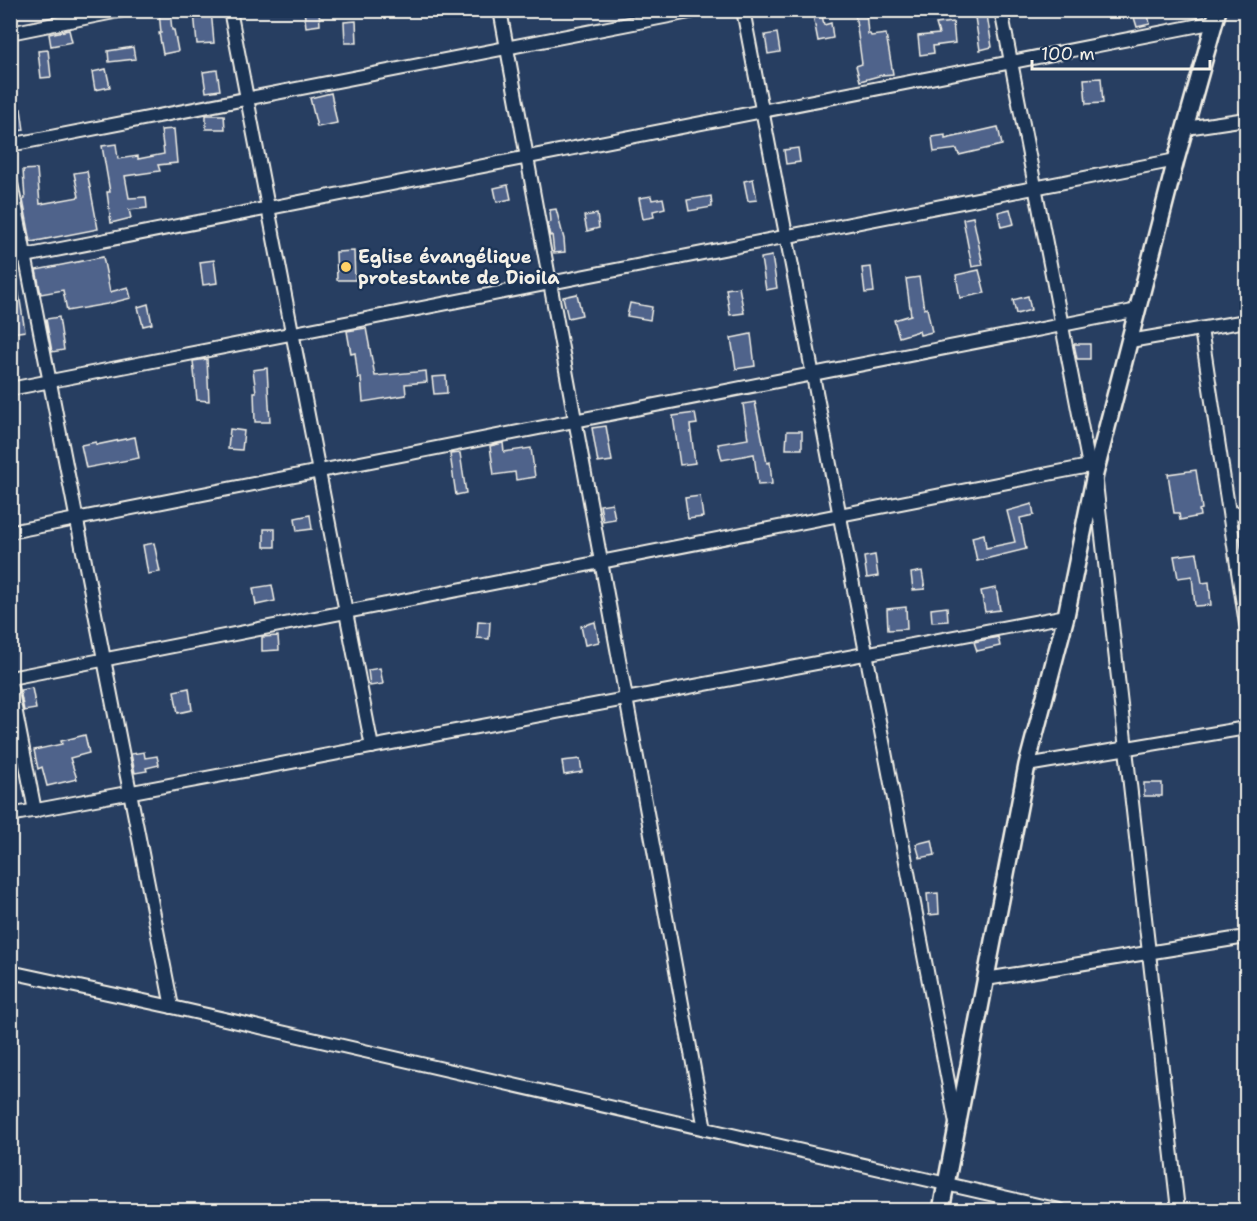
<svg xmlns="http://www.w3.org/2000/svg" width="1257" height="1221" font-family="'Shantell Sans',sans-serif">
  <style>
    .building { fill: #4f648b; stroke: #f4f1e8; stroke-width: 1.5 }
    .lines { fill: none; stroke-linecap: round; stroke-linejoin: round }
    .minor-casing { stroke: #f4f1e8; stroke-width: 16 }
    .tertiary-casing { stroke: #f4f1e8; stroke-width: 20 }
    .minor { stroke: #1d3557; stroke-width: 12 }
    .tertiary { stroke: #1d3557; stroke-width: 15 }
    .poi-dot { fill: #ffd166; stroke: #1d3557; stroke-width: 2 }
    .labels { text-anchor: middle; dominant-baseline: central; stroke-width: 4.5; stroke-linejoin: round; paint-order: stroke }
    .poi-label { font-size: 18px; font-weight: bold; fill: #f4f1e8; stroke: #1d3557; text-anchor: start }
  </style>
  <rect width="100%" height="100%" fill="#273e61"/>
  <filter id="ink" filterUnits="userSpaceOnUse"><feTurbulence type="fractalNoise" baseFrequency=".0167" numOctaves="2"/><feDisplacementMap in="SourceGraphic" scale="12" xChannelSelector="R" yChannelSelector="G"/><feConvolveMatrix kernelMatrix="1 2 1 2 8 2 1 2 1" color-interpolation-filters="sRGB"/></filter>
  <g filter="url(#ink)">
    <g class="building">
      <polygon points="211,10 214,43 197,44 194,12"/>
      <polygon points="304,10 319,10 320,25 306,27"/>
      <polygon points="812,10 821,10 824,25 831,23 833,38 818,41"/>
      <polygon points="1147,10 1150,24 1137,27 1133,14"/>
      <polygon points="159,11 170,11 172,30 174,30 178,51 163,54 159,33 161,33"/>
      <polygon points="866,12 868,34 870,34 871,36 886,34 893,74 882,75 860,81 856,66 862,64 855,13"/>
      <polygon points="987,15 992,47 980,50 975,17"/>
      <polygon points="356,21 357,43 345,43 344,22"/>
      <polygon points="953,22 955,43 933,46 934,53 920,55 918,36 939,34 936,24"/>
      <polygon points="69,30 72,42 51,46 49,34"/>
      <polygon points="777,33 780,52 768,54 765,35"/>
      <polygon points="133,47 135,59 109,62 108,51"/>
      <polygon points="48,50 51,77 41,78 38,51"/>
      <polygon points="106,69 110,87 95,90 92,72"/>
      <polygon points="217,70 220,90 206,92 203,72"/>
      <polygon points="1101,78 1103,103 1086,104 1084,79"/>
      <polygon points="331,93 337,123 317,127 310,98"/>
      <polygon points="21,109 24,130 10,132 10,111"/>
      <polygon points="206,115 224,115 225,129 206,129"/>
      <polygon points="998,127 1002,145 959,155 957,149 934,152 932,137 945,135 945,139"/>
      <polygon points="174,129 177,163 158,165 160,171 125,176 129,198 146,197 147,208 129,210 131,218 111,223 107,192 110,192 102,146 116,144 118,159 138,156 138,159 164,154 161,130"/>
      <polygon points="798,148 800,162 786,164 784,150"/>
      <polygon points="37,169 40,204 79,197 74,173 87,171 98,229 31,242 23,200 25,199 23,170"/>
      <polygon points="753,179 757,200 748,201 744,181"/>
      <polygon points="508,185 511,199 497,202 494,188"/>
      <polygon points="651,196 652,200 663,198 665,208 653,211 654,217 643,219 639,198"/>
      <polygon points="711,196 712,207 689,211 687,200"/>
      <polygon points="556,209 564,239 565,252 554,253 552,235 550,236 547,223 551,222 550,210"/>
      <polygon points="1010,209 1014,224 1001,227 998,212"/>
      <polygon points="597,214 599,228 587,231 584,216"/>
      <polygon points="973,217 983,265 972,267 963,219"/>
      <polygon points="354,251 355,280 337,280 336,252"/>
      <polygon points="772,256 777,288 766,290 761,258"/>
      <polygon points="103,257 110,292 128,287 131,298 107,304 67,311 63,290 41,294 36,270"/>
      <polygon points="214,260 217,283 203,285 200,262"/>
      <polygon points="871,267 874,292 865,293 862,268"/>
      <polygon points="979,270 985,293 960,298 956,275"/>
      <polygon points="10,276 16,276 25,331 12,333"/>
      <polygon points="919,277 924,309 927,308 932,332 920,335 919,331 899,337 894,320 911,315 906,279"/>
      <polygon points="739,287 744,313 730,315 726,289"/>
      <polygon points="577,294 582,315 568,318 563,297"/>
      <polygon points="1028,296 1031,310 1016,314 1013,300"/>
      <polygon points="630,303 652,307 650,320 627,316"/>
      <polygon points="148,304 152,324 143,326 138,307"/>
      <polygon points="59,317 64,350 52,352 46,319"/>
      <polygon points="366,328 375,376 426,371 427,382 405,384 406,395 363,402 361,377 358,378 355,353 351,354 347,331"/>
      <polygon points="751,334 755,366 736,369 731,338"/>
      <polygon points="1074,344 1090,344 1090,359 1077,359"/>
      <polygon points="207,359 209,401 197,400 193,361"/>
      <polygon points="267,368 270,422 255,422 254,392 256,392 253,370"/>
      <polygon points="446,376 447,393 434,394 432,377"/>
      <polygon points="755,402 767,463 770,462 772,484 758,485 754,454 722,460 718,444 748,439 743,404"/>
      <polygon points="695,413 697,424 690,425 695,463 680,465 673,416"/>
      <polygon points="606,426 612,461 598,463 592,428"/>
      <polygon points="230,429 244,431 242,450 228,449"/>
      <polygon points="787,431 802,431 802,449 786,449"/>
      <polygon points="135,437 139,458 86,468 81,445 96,442 96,445"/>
      <polygon points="503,443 504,452 531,448 535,477 516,480 515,472 494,475 490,446"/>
      <polygon points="460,453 466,493 456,495 450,454"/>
      <polygon points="1196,470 1202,509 1199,510 1200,516 1180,520 1179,513 1174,513 1168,474"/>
      <polygon points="700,496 703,517 688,519 685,498"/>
      <polygon points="612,503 615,519 603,521 600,505"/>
      <polygon points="1032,504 1034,515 1020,518 1026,549 977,561 972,537 984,534 986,548 1015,542 1007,511"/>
      <polygon points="310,515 312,529 297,531 295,518"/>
      <rect x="264" y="529" width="11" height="18"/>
      <polygon points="154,543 160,572 148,574 143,545"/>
      <polygon points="1197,553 1202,583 1209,582 1211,605 1195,606 1192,576 1178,578 1174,556"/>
      <polygon points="875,555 878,576 867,578 864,557"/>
      <polygon points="922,571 925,589 913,590 911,573"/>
      <polygon points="272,585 275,601 256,605 253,588"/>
      <polygon points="996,588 1000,610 985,612 981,591"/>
      <polygon points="906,607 907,629 888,630 887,609"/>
      <polygon points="947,607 948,621 932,622 931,609"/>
      <polygon points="478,621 490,622 489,639 477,638"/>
      <polygon points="595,622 599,642 585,645 581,626"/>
      <polygon points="278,636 279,650 262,651 262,637"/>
      <polygon points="998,637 1000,646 977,651 974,642"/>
      <polygon points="380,668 383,684 370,686 368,670"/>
      <polygon points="32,688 36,709 24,711 20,690"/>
      <polygon points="189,688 192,710 178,713 174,691"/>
      <polygon points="85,735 89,753 70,758 77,779 47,786 42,767 38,769 34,750 62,744 61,741"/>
      <polygon points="144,752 145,758 157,756 159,765 146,768 147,771 135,773 131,754"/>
      <polygon points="580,759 582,772 564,775 562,761"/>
      <rect x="1144" y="783" width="18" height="13"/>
      <polygon points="932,840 935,855 920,858 916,844"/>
      <polygon points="938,893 939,914 929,915 927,894"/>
    </g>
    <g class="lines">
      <g class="minor-casing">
        <g id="minor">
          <polyline points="230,10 372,747"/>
          <polyline points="500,10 705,1129"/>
          <polyline points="743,10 956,1123"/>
          <polyline points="1001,10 1089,466 1095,474 1178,1210"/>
          <polyline points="10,33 124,10"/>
          <polyline points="1186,128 1246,119"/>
          <polyline points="10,145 700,10"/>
          <polyline points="10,178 172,1007"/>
          <polyline points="10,259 1215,22"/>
          <polyline points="1201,329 1246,624"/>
          <polyline points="1130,341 1246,321"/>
          <polyline points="10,389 1176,160"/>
          <polyline points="1230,514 1246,512"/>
          <polyline points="10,532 1138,310"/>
          <polyline points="10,678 1089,466"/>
          <polyline points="10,682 35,811"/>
          <polyline points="1027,765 1246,728"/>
          <polyline points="10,815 1066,616"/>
          <polyline points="10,972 172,1007 1060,1210"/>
          <polyline points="986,979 1246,937"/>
        </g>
      </g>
      <g class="tertiary-casing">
        <polyline id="tertiary" points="941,1210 1027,765 1066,616 1095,474 1176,160 1218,10"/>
      </g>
      <use href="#minor" class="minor"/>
      <use href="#tertiary" class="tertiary"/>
    </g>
  </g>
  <circle class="poi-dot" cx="346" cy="267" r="6"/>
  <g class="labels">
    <g class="poi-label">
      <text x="358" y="257">Eglise évangélique<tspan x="358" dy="21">protestante de Dioila</tspan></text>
    </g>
  </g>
  <rect width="1257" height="1221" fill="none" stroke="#1d3557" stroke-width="36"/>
  <rect x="18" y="18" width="1221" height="1185" fill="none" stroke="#f4f1e8" stroke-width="2" filter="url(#ink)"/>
  <path d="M1032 60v9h178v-9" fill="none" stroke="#f4f1e8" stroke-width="3"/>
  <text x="1041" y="60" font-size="18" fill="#f4f1e8" stroke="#1d3557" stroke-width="4.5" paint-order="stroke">100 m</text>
</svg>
